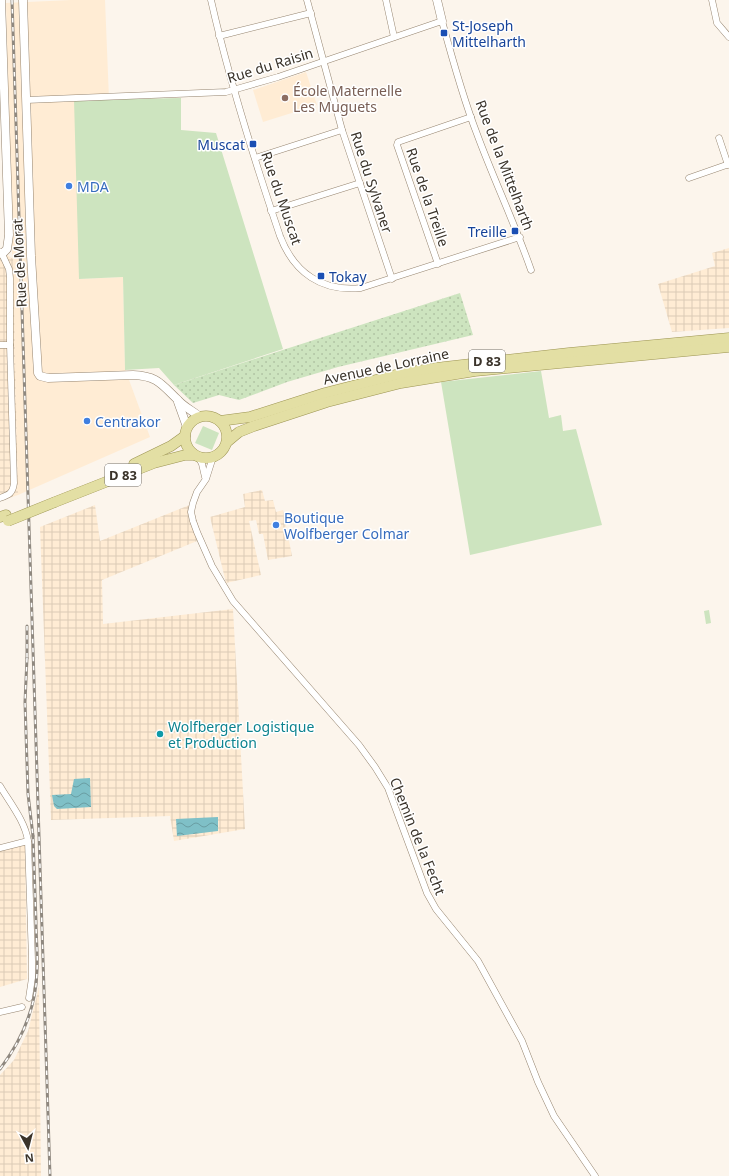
<svg xmlns="http://www.w3.org/2000/svg" width="729" height="1176" font-family="'Noto Sans',sans-serif">
  <style>
    .built { fill: #ffecd4 }
    .industrial { fill: url(#industrial-grid) }
    .green { fill: #cde4bf }
    .garden { fill: url(#garden-dots) }
    .water { fill: url(#water-waves) }
    .lines { fill: none; stroke-linecap: round; stroke-linejoin: round }
    .minor-casing { stroke: #968570; stroke-width: 7 }
    .tertiary-casing { stroke: #968570; stroke-width: 9 }
    .primary-casing { stroke: #9c9452; stroke-width: 11 }
    .minor { stroke: #fff; stroke-width: 6 }
    .tertiary { stroke: #fff; stroke-width: 8 }
    .primary { stroke: #e3dfa4; stroke-width: 10 }
    .rail-casing { stroke: #8f887f; stroke-width: 3 }
    .rail { stroke: #fff; stroke-width: 1.5; stroke-dasharray: 4.5; stroke-linecap: butt }
    .primary-bridge-casing { stroke: #9c9452; stroke-width: 11; stroke-linecap: butt }
    .primary-bridge { stroke: #e3dfa4; stroke-width: 10 }
    .transit-dot { fill: #1a4fb4; stroke: #fff; stroke-width: 1.5 }
    .education-dot { fill: #8d6e63; stroke: #fff; stroke-width: 1.5 }
    .shop-dot { fill: #3f7fe0; stroke: #fff; stroke-width: 1.5 }
    .culture-dot { fill: #0f9aa8; stroke: #fff; stroke-width: 1.5 }
    .labels { text-anchor: middle; dominant-baseline: central; stroke-width: 3; stroke-linejoin: round; paint-order: stroke }
    .shield { fill: #fff; stroke: #75706a; stroke-width: 1 }
    .shield-label { font-size: 13px; font-weight: bold; fill: #3a332a }
    .transit-label { font-size: 14px; fill: #164399; stroke: #fff; text-anchor: start }
    .street-label { font-size: 14px; fill: #3a332a; stroke: #fff }
    .education-label { font-size: 14px; fill: #785e54; stroke: #fff; text-anchor: start }
    .shop-label { font-size: 14px; fill: #366cbe; stroke: #fff; text-anchor: start }
    .culture-label { font-size: 14px; fill: #0d838f; stroke: #fff; text-anchor: start }
  </style>
  <defs>
    <pattern id="industrial-grid" width="8" height="8" patternUnits="userSpaceOnUse"><rect width="8" height="8" fill="#ffecd4"/><path d="M0 4h8M4 0v8" fill="none" stroke="#dbcbb6"/></pattern>
    <pattern id="garden-dots" width="8" height="8" patternUnits="userSpaceOnUse"><rect width="8" height="8" fill="#cde4bf"/><path d="M2 2h.1M6 6h.1" fill="none" stroke="#b1c4a4" stroke-width="1.8" stroke-linecap="round"/></pattern>
    <pattern id="water-waves" width="16" height="10" patternUnits="userSpaceOnUse"><rect width="16" height="10" fill="#7fc0c7"/><path d="M0 5q4-4 8 0t8 0" fill="none" stroke="#699da2"/></pattern>
  </defs>
  <rect width="100%" height="100%" fill="#fcf5ec"/>
  <g class="built">
    <polygon points="71,0 105,0 109,99 80,279 123,277 125,369 150,437 18,495 6,3"/>
    <polygon points="306,72 317,105 263,122 253,90"/>
  </g>
  <g class="industrial">
    <polygon points="729,248 729,328 672,332 658,284 715,266 712,253"/>
    <polygon points="0,250 13,259 18,495 0,501"/>
    <polygon points="262,490 265,501 273,500 276,512 283,510 292,556 268,560 263,534 259,534 256,520 249,521 261,575 226,583 210,517 245,507 243,494"/>
    <polygon points="192,504 202,539 102,580 103,624 233,609 245,829 174,841 170,816 51,820 40,527 95,505 100,541"/>
    <polygon points="25,840 27,979 0,987 0,846"/>
    <polygon points="39,987 41,1176 0,1176 0,1075 14,1060 28,1031"/>
  </g>
  <g class="green">
    <polygon points="181,98 181,130 216,133 283,349 174,385 159,368 125,370 123,277 79,279 74,100"/>
    <polygon points="541,371 549,418 561,415 563,431 576,429 602,525 470,555 441,382"/>
    <polygon points="203,426 219,433 212,450 195,443"/>
    <polygon points="709,610 711,623 706,624 704,611"/>
  </g>
  <polygon class="garden" points="460,293 473,335 338,367 287,382 239,400 219,395 193,403 174,385"/>
  <g class="water">
    <polygon points="90,778 91,807 57,809 54,806 52,795 71,794 74,779"/>
    <polygon points="218,817 218,831 177,836 176,819"/>
  </g>
  <g class="lines">
    <g class="minor-casing">
      <g id="minor">
        <path d="M211,0c18,80 43,159 69,236 14,37 42,56 81,52l159,-51"/>
        <polyline points="307,0 342,130 392,279"/>
        <polyline points="386,0 394,37"/>
        <polyline points="712,0 717,23 729,37"/>
        <polyline points="219,36 311,13"/>
        <path d="M26,100l200,-8 52,-15 164,-56c10,37 21,77 35,113 17,46 38,90 54,136"/>
        <polyline points="719,138 728,165"/>
        <polyline points="255,158 342,130"/>
        <polyline points="689,178 729,164"/>
        <polyline points="271,211 360,183"/>
        <polyline points="438,264 397,145 398,142 471,117"/>
        <polyline points="0,345 10,345"/>
        <polyline points="213,457 206,479 197,492 193,503 191,512 193,521 197,532 212,566 233,601 359,745 375,767 388,788 427,893 436,909 478,961 522,1041 538,1082 554,1116 595,1176"/>
        <polyline points="199,458 202,464 205,477"/>
        <path d="M0,498c9,-3 13,-5 14,-15l-4,-138v-67l-1,-9 -7,-15"/>
        <path d="M0,786c10,17 25,35 28,55l4,119v18l-3,20"/>
        <polyline points="0,848 28,841"/>
        <polyline points="0,1012 22,1007"/>
      </g>
    </g>
    <g class="tertiary-casing">
      <g id="tertiary">
        <path d="M23,0l8,256 7,117 2,3 8,2 85,-3c25,1 28,9 45,25 6,7 15,11 22,17"/>
        <polyline points="437,0 442,21"/>
        <polyline points="0,253 2,254 7,249 9,235 1,0"/>
        <polyline points="178,402 187,427"/>
      </g>
    </g>
    <g class="primary-casing">
      <g id="primary">
        <circle cx="206" cy="437" r="21"/>
        <polyline points="220,421 250,417 325,393 399,374 436,368 569,353 729,338"/>
        <polyline points="227,442 239,432 254,426 327,402 401,383 475,371 729,347"/>
        <polyline points="134,464 171,446 185,436"/>
        <polyline points="55,502 154,463 185,455 194,455"/>
        <polyline points="0,517 6,515"/>
      </g>
    </g>
    <use href="#minor" class="minor"/>
    <use href="#tertiary" class="tertiary"/>
    <use href="#primary" class="primary"/>
    <g class="rail-casing">
      <g id="rail">
        <polyline points="12,0 50,1176"/>
        <polyline points="27,626 27,658"/>
        <polyline points="27,658 25,702 28,794 33,836"/>
        <path d="M0,1069c22,-29 36,-61 37,-98 1,-17 -1,-33 -1,-49 -1,-29 -2,-57 -3,-86"/>
      </g>
    </g>
    <use href="#rail" class="rail"/>
    <g class="primary-bridge-casing">
      <polyline id="primary-bridge" points="8,521 55,502"/>
    </g>
    <use href="#primary-bridge" class="primary-bridge"/>
  </g>
  <g class="transit-dot">
    <rect x="440" y="29" width="8" height="8" rx="2"/>
    <rect x="249" y="140" width="8" height="8" rx="2"/>
    <rect x="511" y="227" width="8" height="8" rx="2"/>
    <rect x="317" y="272" width="8" height="8" rx="2"/>
  </g>
  <circle class="education-dot" cx="285" cy="98" r="4"/>
  <g class="shop-dot">
    <circle cx="69" cy="186" r="4"/>
    <circle cx="87" cy="421" r="4"/>
    <circle cx="276" cy="525" r="4"/>
  </g>
  <circle class="culture-dot" cx="160" cy="734" r="4"/>
  <g class="labels">
    <g class="shield">
      <rect x="469" y="350" width="36" height="22" rx="3"/>
      <rect x="105" y="464" width="36" height="22" rx="3"/>
    </g>
    <g class="shield-label">
      <text x="487" y="361">D 83</text>
      <text x="123" y="475">D 83</text>
    </g>
    <g class="transit-label">
      <text x="452" y="25">St-Joseph<tspan x="452" dy="16">Mittelharth</tspan></text>
      <text x="245" y="144" text-anchor="end">Muscat</text>
      <text x="507" y="231" text-anchor="end">Treille</text>
      <text x="329" y="276">Tokay</text>
    </g>
    <g class="street-label">
      <text transform="translate(270 65) rotate(-17)">Rue du Raisin</text>
      <text transform="translate(505 165) rotate(69)">Rue de la Mittelharth</text>
      <text transform="translate(372 182) rotate(72)">Rue du Sylvaner</text>
      <text transform="translate(428 197) rotate(71)">Rue de la Treille</text>
      <text transform="translate(282 198) rotate(71)">Rue du Muscat</text>
      <text transform="translate(19 263) rotate(-93)">Rue de Morat</text>
      <text transform="translate(386 366) rotate(-12)">Avenue de Lorraine</text>
      <text transform="translate(418 836) rotate(68)">Chemin de la Fecht</text>
    </g>
    <g class="education-label">
      <text x="293" y="90">École Maternelle<tspan x="293" dy="16">Les Muguets</tspan></text>
    </g>
    <g class="shop-label">
      <text x="77" y="186">MDA</text>
      <text x="95" y="421">Centrakor</text>
      <text x="284" y="517">Boutique<tspan x="284" dy="16">Wolfberger Colmar</tspan></text>
    </g>
    <g class="culture-label">
      <text x="168" y="726">Wolfberger Logistique<tspan x="168" dy="16">et Production</tspan></text>
    </g>
  </g>
  <g transform="translate(28 1148) rotate(173)" stroke="#ffffff" stroke-width="3" paint-order="stroke">
  <path d="M0-3L7 15L0 10L-7 15Z" fill="#3a332a"/>
  <text y="-6" font-size="11" font-weight="bold" text-anchor="middle" fill="#3a332a">N</text>
  </g>
</svg>
